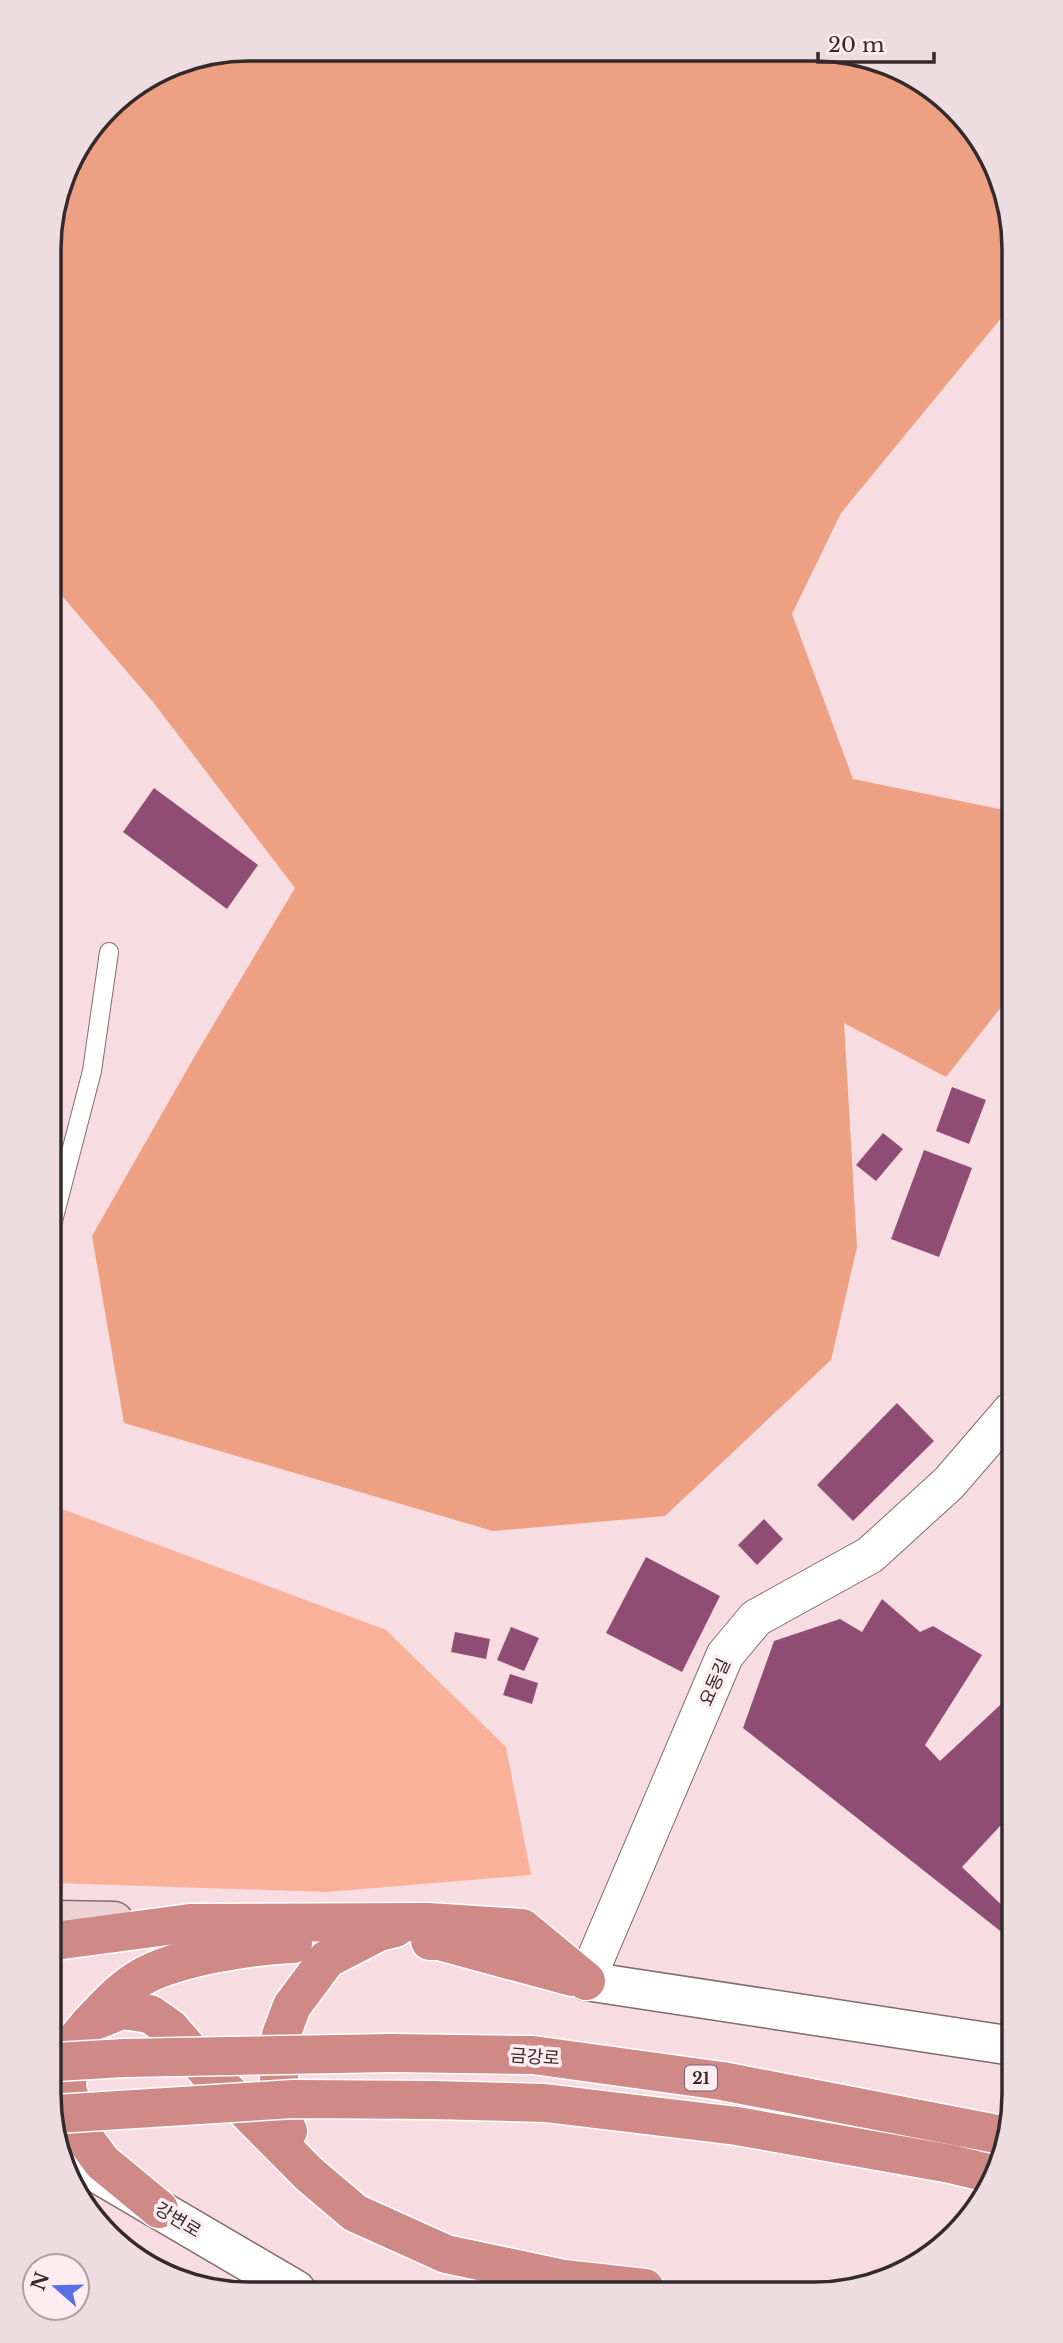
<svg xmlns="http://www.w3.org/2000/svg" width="1063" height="2343" font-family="'Libre Baskerville','Noto Sans KR',serif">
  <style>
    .green { fill: #f9b299 }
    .forest { fill: #eea083 }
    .building { fill: #8f4d73 }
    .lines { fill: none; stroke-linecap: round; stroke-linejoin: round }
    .service-casing { stroke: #816b6f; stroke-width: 20 }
    .minor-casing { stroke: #816b6f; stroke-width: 39 }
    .tertiary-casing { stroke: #816b6f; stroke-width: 41 }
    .secondary-casing { stroke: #816b6f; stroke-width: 41 }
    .trunk-casing { stroke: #fff; stroke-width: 41 }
    .service { stroke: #fff; stroke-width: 18 }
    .minor { stroke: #fff; stroke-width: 37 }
    .tertiary { stroke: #fff; stroke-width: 38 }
    .secondary { stroke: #edd3d3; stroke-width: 38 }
    .trunk { stroke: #cf8a88; stroke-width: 38 }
    .trunk-bridge-casing { stroke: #fff; stroke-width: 41; stroke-linecap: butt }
    .trunk-bridge { stroke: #cf8a88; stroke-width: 38 }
    .labels { text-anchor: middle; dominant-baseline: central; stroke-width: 7; stroke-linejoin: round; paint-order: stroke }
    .shield { fill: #fdedf0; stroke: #706467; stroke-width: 2 }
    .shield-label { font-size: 16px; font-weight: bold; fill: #342a2c }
    .street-label { font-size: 18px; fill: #342a2c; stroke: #fdedf0 }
    .rim { fill: none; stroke: #342a2c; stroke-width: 3.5 }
  </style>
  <rect width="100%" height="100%" fill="#f7dde2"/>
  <polygon class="green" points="54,1506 386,1630 506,1747 531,1875 326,1892 55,1883"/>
  <polygon class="forest" points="249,49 852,53 946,99 1007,197 1007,311 841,513 792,614 853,779 1009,811 1010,996 946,1077 844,1023 857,1247 831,1360 665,1516 493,1531 124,1423 92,1236 196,1054 295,888 153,702 51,583 49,236 70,160 117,99 173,64"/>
  <g class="building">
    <polygon points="154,788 258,865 227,909 123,832"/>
    <polygon points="952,1087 986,1100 969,1144 936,1131"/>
    <polygon points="883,1133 903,1149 876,1181 856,1165"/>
    <polygon points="924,1150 972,1168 939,1257 891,1239"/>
    <polygon points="897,1403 934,1441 853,1521 817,1485"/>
    <polygon points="764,1519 783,1539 757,1565 738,1545"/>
    <polygon points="646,1557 720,1596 682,1672 606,1633"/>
    <polygon points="882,1599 920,1632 933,1626 982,1655 925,1745 940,1761 1012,1694 1012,1776 1006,1782 1012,1789 1013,1812 962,1867 1013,1916 1013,1941 743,1728 774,1641 840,1619 862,1632"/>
    <polygon points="511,1627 539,1638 524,1671 497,1660"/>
    <polygon points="455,1632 490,1639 486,1659 451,1652"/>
    <polygon points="510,1674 538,1683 532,1704 503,1695"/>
  </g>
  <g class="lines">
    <g class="service-casing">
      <polyline id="service" points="53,1221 92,1071 109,952"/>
    </g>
    <g class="minor-casing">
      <polyline id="minor" points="586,1981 725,1655 756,1618 870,1555 949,1483 1011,1411"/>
    </g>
    <g class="tertiary-casing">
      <g id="tertiary">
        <polyline points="586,1981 1013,2046"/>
        <polyline points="59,2151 296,2290"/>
      </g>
    </g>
    <g class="secondary-casing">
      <polyline id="secondary" points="55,1920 114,1921"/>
    </g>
    <g class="trunk-casing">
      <g id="trunk">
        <polyline points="55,1941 190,1923 428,1922 522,1928 586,1981"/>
        <polyline points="430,1941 439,1941 572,1977"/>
        <path d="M94,2019c17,-19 36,-38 60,-48 38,-16 98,-25 139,-27"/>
        <polyline points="391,2053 533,2055 722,2081 1007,2136"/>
        <polyline points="432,2100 545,2103 737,2126 951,2164 996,2175"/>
        <polyline points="288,2131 284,2124 279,2080 281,2035 292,2006 327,1959 379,1932 395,1928"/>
        <polyline points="159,2209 102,2162 80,2132 67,2088 69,2048 90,2023 122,2010 150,2014 170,2028 208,2072 309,2174 355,2213 446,2254 564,2279 645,2288"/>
      </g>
    </g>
    <use href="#service" class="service"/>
    <use href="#minor" class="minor"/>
    <use href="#tertiary" class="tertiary"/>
    <use href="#secondary" class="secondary"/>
    <use href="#trunk" class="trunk"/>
    <g class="trunk-bridge-casing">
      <g id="trunk-bridge">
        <polyline points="56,2062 124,2058 391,2053"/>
        <polyline points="56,2114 293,2099 432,2100"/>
      </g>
    </g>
    <use href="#trunk-bridge" class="trunk-bridge"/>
  </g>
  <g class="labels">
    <rect class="shield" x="685" y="2065.5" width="32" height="25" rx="5"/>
    <g class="shield-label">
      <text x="701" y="2078">21</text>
    </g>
    <g class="street-label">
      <text transform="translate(715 1682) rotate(-66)">요동길</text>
      <text transform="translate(535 2057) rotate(4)">금강로</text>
      <text transform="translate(178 2220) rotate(31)">강변로</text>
    </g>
  </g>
  <path d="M0 0H1063V2343H0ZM249 61H814A188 188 0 0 1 1002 249V2094A188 188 0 0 1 814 2282H249A188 188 0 0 1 61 2094V249A188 188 0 0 1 249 61Z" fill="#eddde0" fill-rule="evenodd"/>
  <path class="rim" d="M249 61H814A188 188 0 0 1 1002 249V2094A188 188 0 0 1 814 2282H249A188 188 0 0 1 61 2094V249A188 188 0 0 1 249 61Z"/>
  <g transform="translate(56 2287) rotate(290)"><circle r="33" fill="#fdedf0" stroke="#ad9fa2" stroke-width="2"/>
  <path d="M0-5L12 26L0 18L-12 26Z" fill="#596fe5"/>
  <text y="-10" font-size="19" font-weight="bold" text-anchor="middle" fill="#342a2c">N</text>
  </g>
  <path d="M818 52v10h116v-10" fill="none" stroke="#342a2c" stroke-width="3.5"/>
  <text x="828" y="52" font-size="21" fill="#342a2c" stroke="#fdedf0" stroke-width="5" paint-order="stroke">20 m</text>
</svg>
